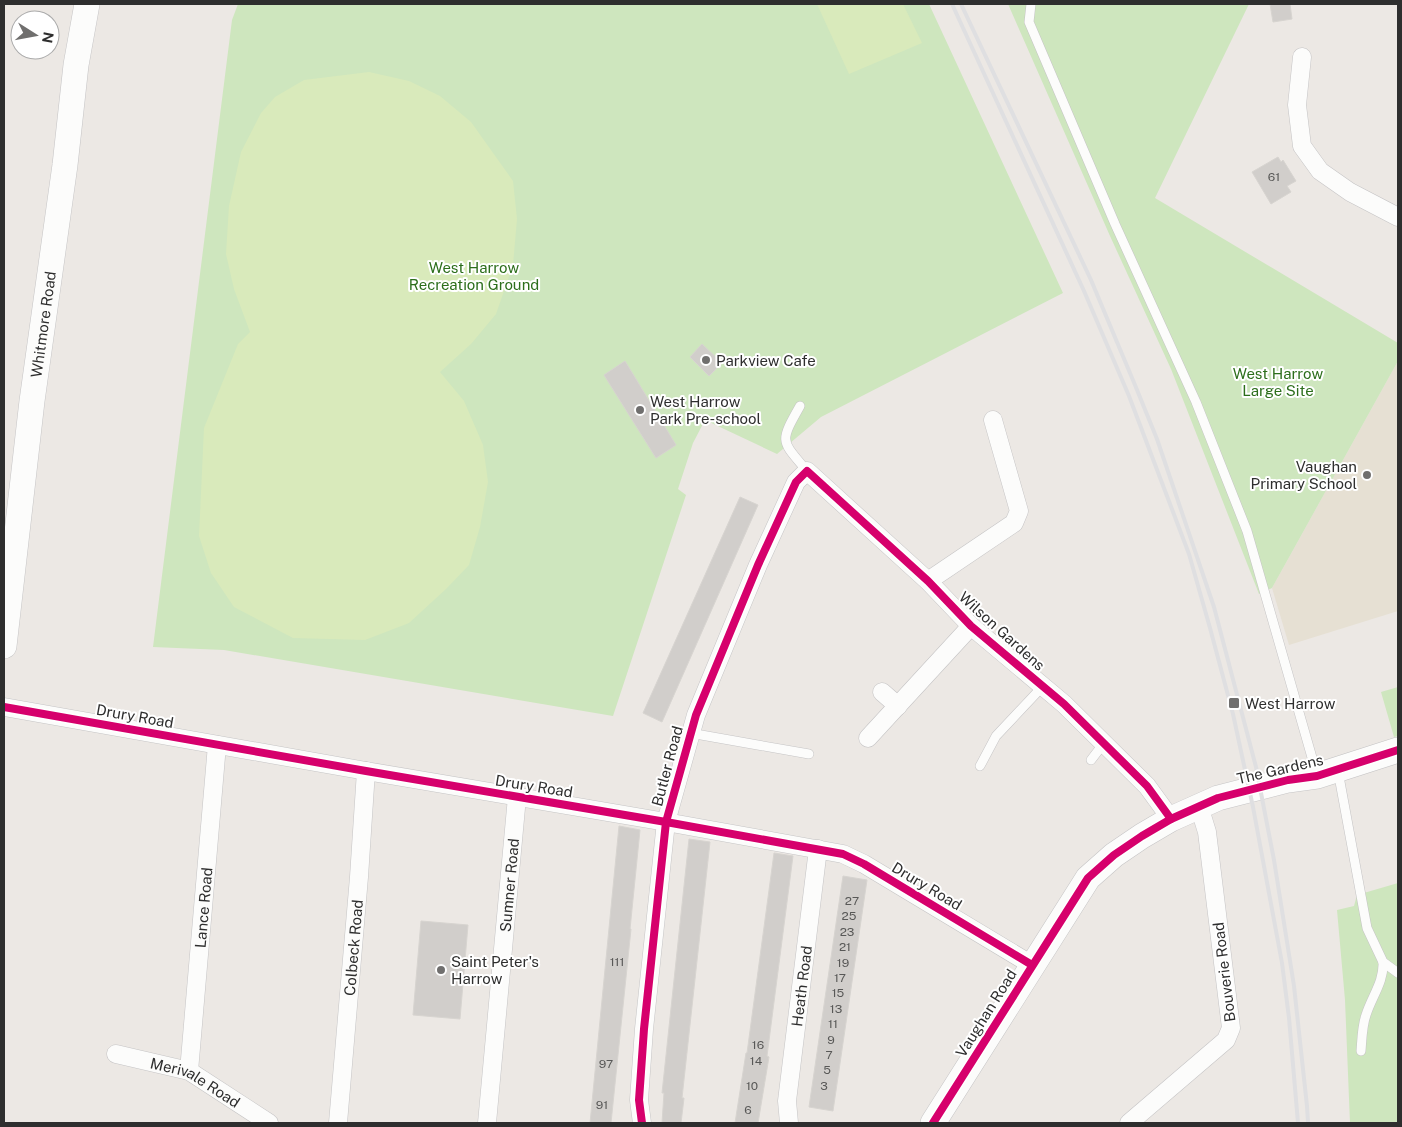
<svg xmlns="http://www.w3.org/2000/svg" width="1402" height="1127" font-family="'Public Sans',sans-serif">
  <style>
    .education { fill: #e6e0d3 }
    .green { fill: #cee6be }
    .pitch { fill: #d9eabb }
    .building { fill: #d1cecb; stroke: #d7d4d0 }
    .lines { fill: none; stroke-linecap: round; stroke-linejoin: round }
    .lane-casing { stroke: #c5c4c5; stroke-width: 10 }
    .street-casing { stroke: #c5c4c5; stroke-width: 19 }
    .secondary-casing { stroke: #c5c4c5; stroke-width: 26 }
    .lane { stroke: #fcfcfb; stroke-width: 9 }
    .street { stroke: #fcfcfb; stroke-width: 18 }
    .secondary { stroke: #fcfcfb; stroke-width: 25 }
    .rail { stroke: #dfdfe1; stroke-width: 4 }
    .cycleway-casing { stroke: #fff; stroke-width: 11 }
    .cycleway { stroke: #d6006c; stroke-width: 8 }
    .poi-dot { fill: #706f6e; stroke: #fff; stroke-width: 2 }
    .labels { text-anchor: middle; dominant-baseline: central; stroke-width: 4; stroke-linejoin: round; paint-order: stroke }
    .number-label { font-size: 12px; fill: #585857 }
    .park-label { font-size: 15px; fill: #2c6e1b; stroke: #fff }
    .street-label { font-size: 15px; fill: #2e2e2e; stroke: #fff }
    .poi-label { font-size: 15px; fill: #2e2e2e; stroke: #fff; text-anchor: start }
  </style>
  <rect width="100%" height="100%" fill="#ece8e4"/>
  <polygon class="education" points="1398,361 1398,611 1289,645 1272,588"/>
  <g class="green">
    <polygon points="238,4 929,4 1063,293 821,417 777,454 705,420 693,443 678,489 686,495 613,716 224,650 153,647 232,20"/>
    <polygon points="1008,4 1249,4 1155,198 1398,343 1398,361 1272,588 1259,594 1171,369 1110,236"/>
    <polygon points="1398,687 1398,736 1394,737 1381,692"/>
    <polygon points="1398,883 1398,1123 1350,1123 1345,1000 1337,910 1354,906 1357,895"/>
  </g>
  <g class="pitch">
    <polygon points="817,4 903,4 922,43 849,74"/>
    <polygon points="369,72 409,81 440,96 471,122 513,181 517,219 513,265 496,314 471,344 440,372 464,401 483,445 488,482 480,527 469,565 446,589 409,623 365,640 293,638 234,607 211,573 199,536 204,428 238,344 250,332 234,289 226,254 229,206 241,152 261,113 275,97 304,80"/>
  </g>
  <g class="building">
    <polygon points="1270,4 1290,4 1292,19 1273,22"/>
    <polygon points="1278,157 1281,162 1283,160 1296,181 1287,186 1291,192 1271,204 1252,172"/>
    <polygon points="702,344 722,363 709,376 690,357"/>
    <polygon points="625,361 676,445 656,458 604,375"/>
    <polygon points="740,497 758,505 662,722 643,713"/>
    <polygon points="619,826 640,830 630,929 631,929 611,1123 590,1123"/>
    <polygon points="689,839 710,842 682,1098 684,1098 681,1123 662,1123 664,1093 662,1093"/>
    <polygon points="774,853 793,856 767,1056 769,1057 758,1123 735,1123 746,1053 747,1053"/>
    <polygon points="843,876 867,880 833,1111 809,1107"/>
    <polygon points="421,921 468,925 460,1019 413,1015"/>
  </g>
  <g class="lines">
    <g class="lane-casing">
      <g id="lane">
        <polyline points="1031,4 1029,22 1115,224 1196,402 1247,531 1317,775"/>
        <path d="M800,406c-21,37 -19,34 7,65"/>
        <polyline points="690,733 809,754"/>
        <polyline points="1091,760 1104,743"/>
        <polyline points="980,766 996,736 1043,686"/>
        <polyline points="1338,771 1367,928 1383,962 1398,973"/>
        <path d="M1361,1051c1,-12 1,-25 5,-36 6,-19 18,-33 17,-53"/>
      </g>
    </g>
    <g class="street-casing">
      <g id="street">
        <polyline points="1302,57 1297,105 1302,146 1320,171 1350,192 1398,217"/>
        <polyline points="928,581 1014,523 1019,511 993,420"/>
        <polyline points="882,692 898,706"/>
        <polyline points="4,707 366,771 666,822 843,854 864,864 1032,965"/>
        <polyline points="868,738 971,626"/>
        <path id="s1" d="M116,1054l73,17 80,52"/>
        <path id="s2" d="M189,1071l28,-326"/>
        <path id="s3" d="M338,1123l21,-246 7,-106"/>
        <path id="s4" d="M487,1123l30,-326"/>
        <polyline points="642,1123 639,1100 644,1029 666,822 696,715 758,565 796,482 807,471 928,581 971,626 1064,704 1147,786 1171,819"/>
        <path id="s5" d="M789,1123l-2,-22 31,-252"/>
        <polyline points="1129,1123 1226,1040 1231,1028 1207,832 1199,806"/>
      </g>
    </g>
    <g class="secondary-casing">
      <g id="secondary">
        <path id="s6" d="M4,646l28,-245 33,-236 11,-100 11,-61"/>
        <polyline points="933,1123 1088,878 1114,855 1142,836 1171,819 1218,798 1288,780 1317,776 1398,750"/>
      </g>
    </g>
    <use href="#lane" class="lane"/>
    <use href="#street" class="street"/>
    <use href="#secondary" class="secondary"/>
    <g class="rail">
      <polyline points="952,4 1084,291 1129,396 1189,554 1210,628 1233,714 1253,807 1282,963 1289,1018 1298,1123"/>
      <polyline points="961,4 1091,280 1135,385 1157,439 1214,607 1256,767 1274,860 1294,986 1307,1106 1308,1123"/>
    </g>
    <g class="cycleway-casing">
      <g id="cycleway">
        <polyline points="4,707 366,771 666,822 843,854 864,864 1032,965"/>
        <polyline points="642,1123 639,1100 644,1029 666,822 696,715 758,565 796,482 807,471 928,581 971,626 1064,704 1147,786 1171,819"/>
        <polyline points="933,1123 1088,878 1114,855 1142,836 1171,819 1218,798 1288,780 1317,776 1398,750"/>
      </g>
    </g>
    <use href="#cycleway" class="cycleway"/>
  </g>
  <g class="poi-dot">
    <circle cx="706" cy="360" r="5"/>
    <circle cx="640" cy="410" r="5"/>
    <circle cx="1367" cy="475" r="5"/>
    <rect x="1228" y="697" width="12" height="12" rx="2.5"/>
    <circle cx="441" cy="970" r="5"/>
  </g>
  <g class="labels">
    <g class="number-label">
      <text x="1274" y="177">61</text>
      <text x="852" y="901">27</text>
      <text x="849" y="916">25</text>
      <text x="847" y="932">23</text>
      <text x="845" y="947">21</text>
      <text x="617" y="962">111</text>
      <text x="843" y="963">19</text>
      <text x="840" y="978">17</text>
      <text x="838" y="993">15</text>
      <text x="836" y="1009">13</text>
      <text x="833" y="1024">11</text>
      <text x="831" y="1040">9</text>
      <text x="758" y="1045">16</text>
      <text x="829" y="1055">7</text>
      <text x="756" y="1061">14</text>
      <text x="606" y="1064">97</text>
      <text x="827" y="1070">5</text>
      <text x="752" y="1086">10</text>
      <text x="824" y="1086">3</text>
      <text x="602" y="1105">91</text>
      <text x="748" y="1110">6</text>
    </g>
    <g class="park-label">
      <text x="474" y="267">West Harrow<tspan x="474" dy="17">Recreation Ground</tspan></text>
      <text x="1278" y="373">West Harrow<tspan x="1278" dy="17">Large Site</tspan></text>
    </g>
    <g class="street-label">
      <text stroke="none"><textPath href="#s6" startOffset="324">Whitmore Road</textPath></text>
      <text transform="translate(1002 631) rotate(42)">Wilson Gardens</text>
      <text transform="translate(135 716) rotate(10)">Drury Road</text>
      <text transform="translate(667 766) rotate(-75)">Butler Road</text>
      <text transform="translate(1280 769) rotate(-13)">The Gardens</text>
      <text transform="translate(534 786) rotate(9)">Drury Road</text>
      <text stroke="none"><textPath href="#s4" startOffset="239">Sumner Road</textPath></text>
      <text transform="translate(927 886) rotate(31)">Drury Road</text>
      <text stroke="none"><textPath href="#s2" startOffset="164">Lance Road</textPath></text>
      <text stroke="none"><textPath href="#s3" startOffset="176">Colbeck Road</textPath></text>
      <text transform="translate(1224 972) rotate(-97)">Bouverie Road</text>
      <text stroke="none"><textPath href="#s5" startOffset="138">Heath Road</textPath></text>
      <text transform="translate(986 1013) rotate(-58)">Vaughan Road</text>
      <text stroke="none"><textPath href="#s1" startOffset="85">Merivale Road</textPath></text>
    </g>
    <g class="poi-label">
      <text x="716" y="360">Parkview Cafe</text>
      <text x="650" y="401">West Harrow<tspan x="650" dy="17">Park Pre-school</tspan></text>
      <text x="1357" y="466" text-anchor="end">Vaughan<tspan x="1357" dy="17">Primary School</tspan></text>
      <text x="1245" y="703">West Harrow</text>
      <text x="451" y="961">Saint Peter's<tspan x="451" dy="17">Harrow</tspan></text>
    </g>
  </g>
  <rect width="1402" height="1127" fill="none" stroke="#2e2e2e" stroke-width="10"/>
  <g transform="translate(35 35) rotate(101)"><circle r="24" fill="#ffffff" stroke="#ababab"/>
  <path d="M0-4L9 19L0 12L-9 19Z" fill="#706f6e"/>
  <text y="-8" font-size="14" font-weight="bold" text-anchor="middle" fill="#2e2e2e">N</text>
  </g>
</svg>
